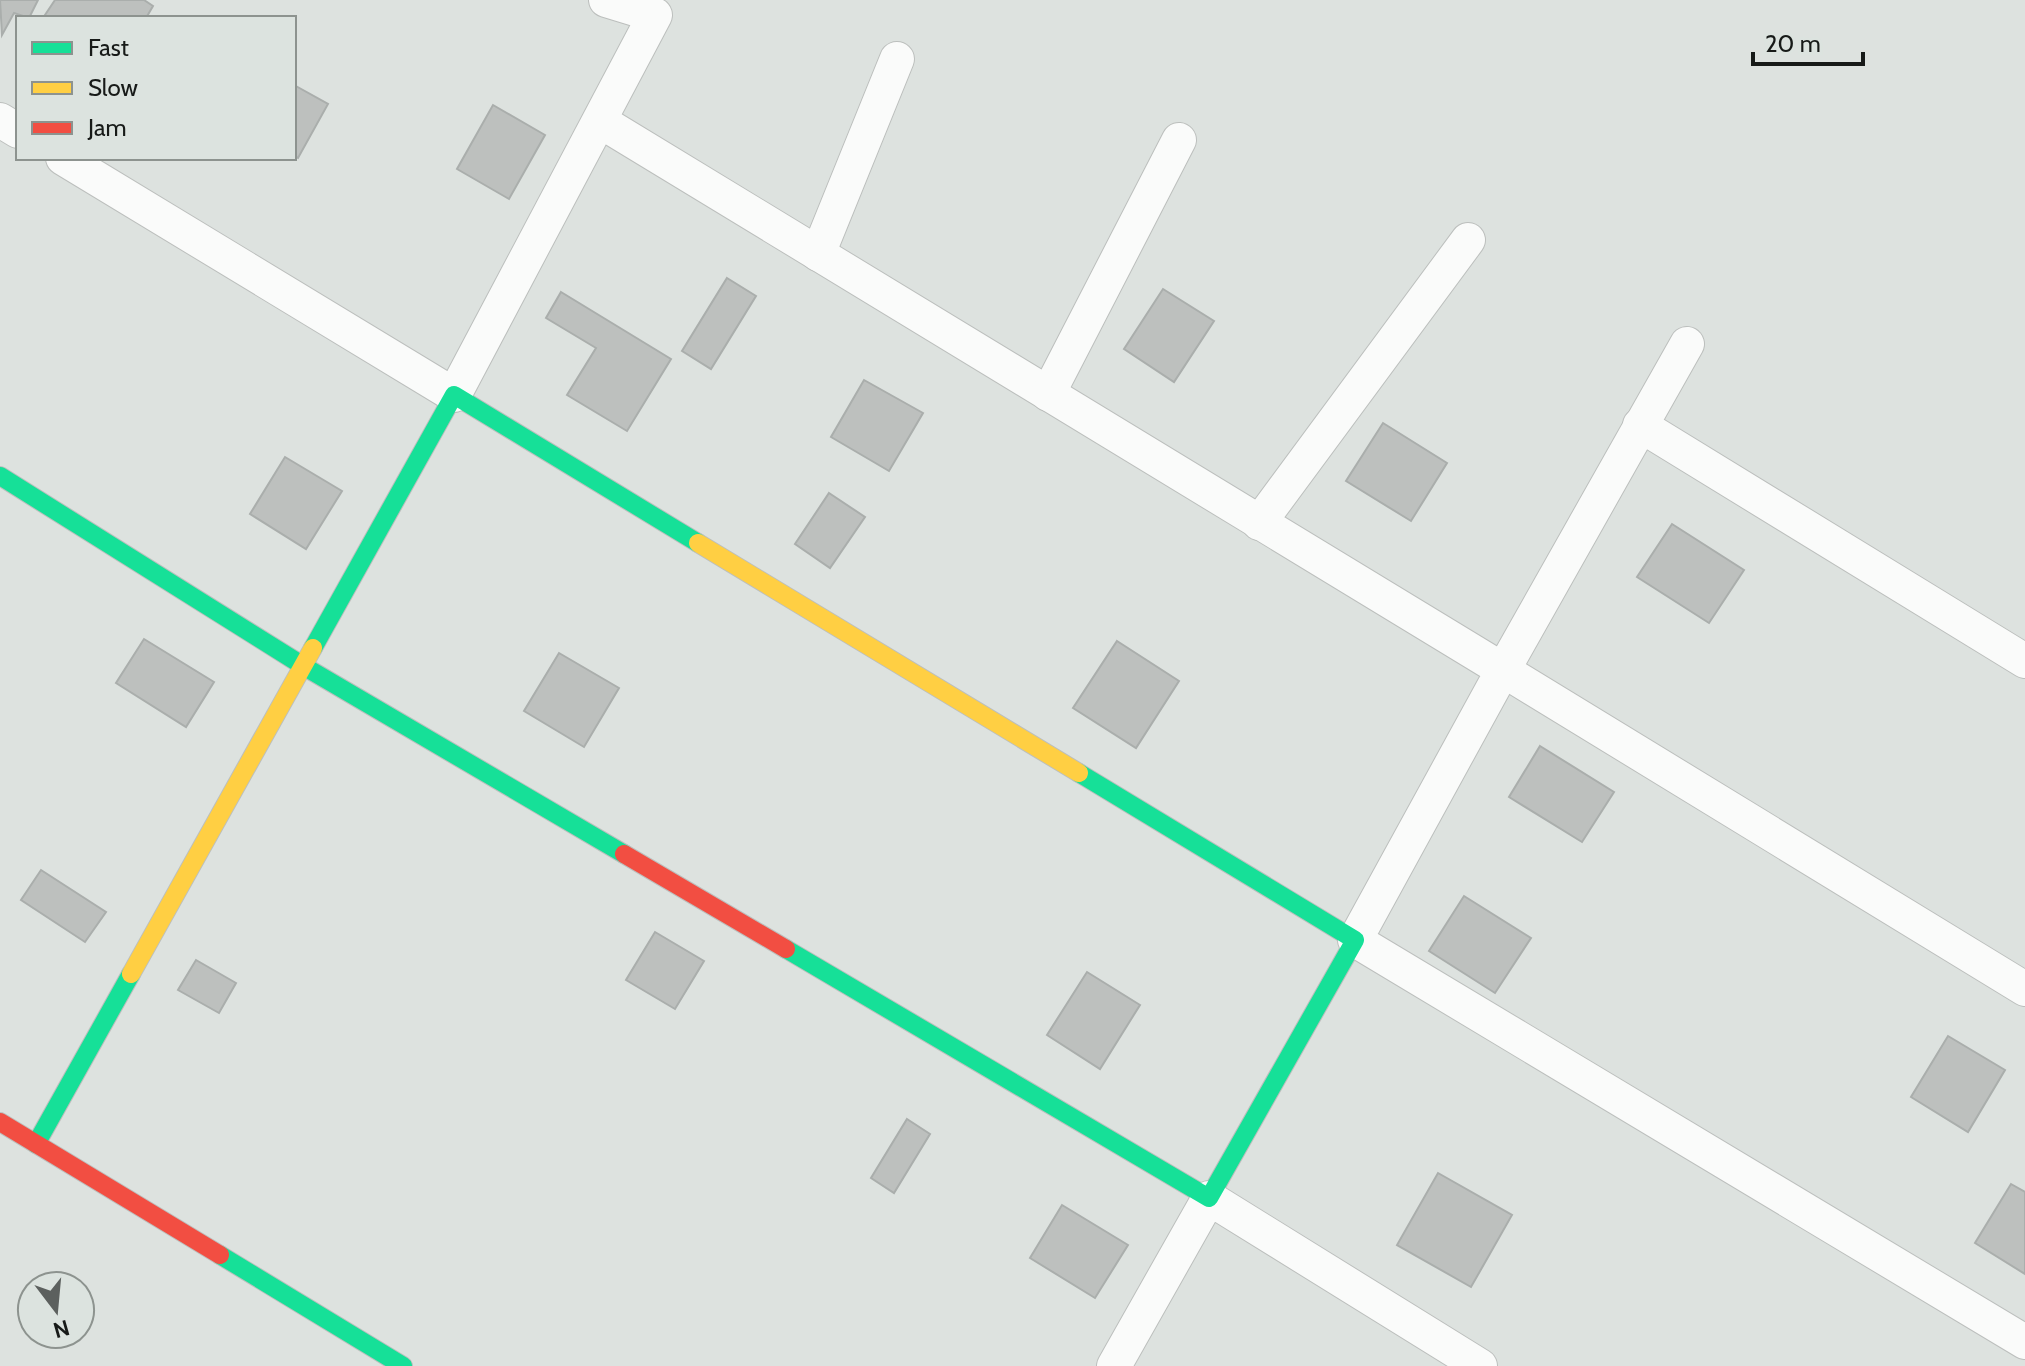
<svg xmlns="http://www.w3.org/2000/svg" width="2025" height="1366" font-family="Cabin,sans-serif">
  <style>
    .building { fill: #bdc0be; stroke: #aaaeac; stroke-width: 2 }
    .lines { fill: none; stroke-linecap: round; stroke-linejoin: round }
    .street-casing { stroke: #bcbfbd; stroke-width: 36 }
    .fast-casing { stroke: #bcbfbd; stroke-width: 20 }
    .slow-casing { stroke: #bcbfbd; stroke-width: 20 }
    .jam-casing { stroke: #bcbfbd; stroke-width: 20 }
    .street { stroke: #fafbfa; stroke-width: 34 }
    .fast { stroke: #16e098; stroke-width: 18 }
    .slow { stroke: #ffcf43; stroke-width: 18 }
    .jam { stroke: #f24e42; stroke-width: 18 }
  </style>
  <rect width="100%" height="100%" fill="#dde2df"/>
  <g class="building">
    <polygon points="0,0 38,0 29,18 14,13 2,35"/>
    <polygon points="55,0 144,0 153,6 146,18 43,18"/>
    <polygon points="294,85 328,104 298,158 294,156"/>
    <polygon points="493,105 545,135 509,199 457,169"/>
    <polygon points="727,278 756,296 711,369 682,351"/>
    <polygon points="1163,289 1214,321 1174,382 1124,349"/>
    <polygon points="561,292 671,359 627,431 567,395 596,348 546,318"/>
    <polygon points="864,380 923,413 889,471 831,437"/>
    <polygon points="1383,423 1447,463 1411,521 1346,481"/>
    <polygon points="285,457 342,491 306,549 250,514"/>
    <polygon points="829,493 865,517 830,568 795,544"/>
    <polygon points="1672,524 1744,570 1709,623 1637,577"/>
    <polygon points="144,639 214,682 186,727 116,683"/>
    <polygon points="1117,641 1179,681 1136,748 1073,708"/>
    <polygon points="559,653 619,688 584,747 524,711"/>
    <polygon points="1540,746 1614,792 1582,842 1509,797"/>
    <polygon points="41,870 106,912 85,942 21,900"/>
    <polygon points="1464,896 1531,938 1495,993 1429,951"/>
    <polygon points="655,932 704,961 675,1009 626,980"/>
    <polygon points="196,960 236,983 219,1013 178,990"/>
    <polygon points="1087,972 1140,1005 1100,1069 1047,1035"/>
    <polygon points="1948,1036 2005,1070 1968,1132 1911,1097"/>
    <polygon points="907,1119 930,1134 894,1193 871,1178"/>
    <polygon points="1438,1173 1512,1215 1471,1287 1397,1245"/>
    <polygon points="2011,1184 2025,1192 2025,1274 1975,1243"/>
    <polygon points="1062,1205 1128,1245 1095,1298 1030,1258"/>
  </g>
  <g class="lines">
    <g class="street-casing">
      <g id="street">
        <polyline points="0,120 18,131"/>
        <polyline points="600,121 1503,670 1355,940 2025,1342"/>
        <polyline points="63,158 454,395 655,15 606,0"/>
        <polyline points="818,254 897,59"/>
        <polyline points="1687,344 1503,670 2025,989"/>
        <polyline points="1048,394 1179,140"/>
        <polyline points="1640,425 2025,661"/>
        <polyline points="1259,523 1468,240"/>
        <polyline points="1114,1366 1209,1198 1480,1366"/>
      </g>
    </g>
    <g class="fast-casing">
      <g id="fast">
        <polyline points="0,476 305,667 624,854"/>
        <polyline points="313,648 454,395 698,543"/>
        <polyline points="786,949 1209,1198 1355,940 1079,773"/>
        <polyline points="36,1144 131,974"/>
        <polyline points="220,1255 403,1366"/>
      </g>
    </g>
    <g class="slow-casing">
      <g id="slow">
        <polyline points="698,543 1079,773"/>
        <polyline points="131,974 313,648"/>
      </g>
    </g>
    <g class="jam-casing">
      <g id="jam">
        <polyline points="624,854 786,949"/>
        <polyline points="0,1122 220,1255"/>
      </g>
    </g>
    <use href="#street" class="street"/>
    <use href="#fast" class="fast"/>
    <use href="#slow" class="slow"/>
    <use href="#jam" class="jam"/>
  </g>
  <rect x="16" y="16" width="280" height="144" fill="#dce3df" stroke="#8d938f" stroke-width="2"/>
  <rect x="32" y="42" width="40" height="12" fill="#16e098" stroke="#8d938f" stroke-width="2"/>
  <text x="88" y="56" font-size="24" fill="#171a18">Fast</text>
  <rect x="32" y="82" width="40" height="12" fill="#ffcf43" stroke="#8d938f" stroke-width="2"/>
  <text x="88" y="96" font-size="24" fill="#171a18">Slow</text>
  <rect x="32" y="122" width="40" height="12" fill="#f24e42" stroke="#8d938f" stroke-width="2"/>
  <text x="88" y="136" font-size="24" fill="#171a18">Jam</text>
  <g transform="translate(56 1310) rotate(164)"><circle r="38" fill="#dce3df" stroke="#8d938f" stroke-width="2"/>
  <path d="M0-6L14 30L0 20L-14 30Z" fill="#5c605e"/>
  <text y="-12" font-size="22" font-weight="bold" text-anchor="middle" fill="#171a18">N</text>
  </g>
  <path d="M1753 52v12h110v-12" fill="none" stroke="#171a18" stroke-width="4"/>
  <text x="1765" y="52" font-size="24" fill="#171a18" stroke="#dce3df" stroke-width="6" paint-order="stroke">20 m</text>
</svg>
